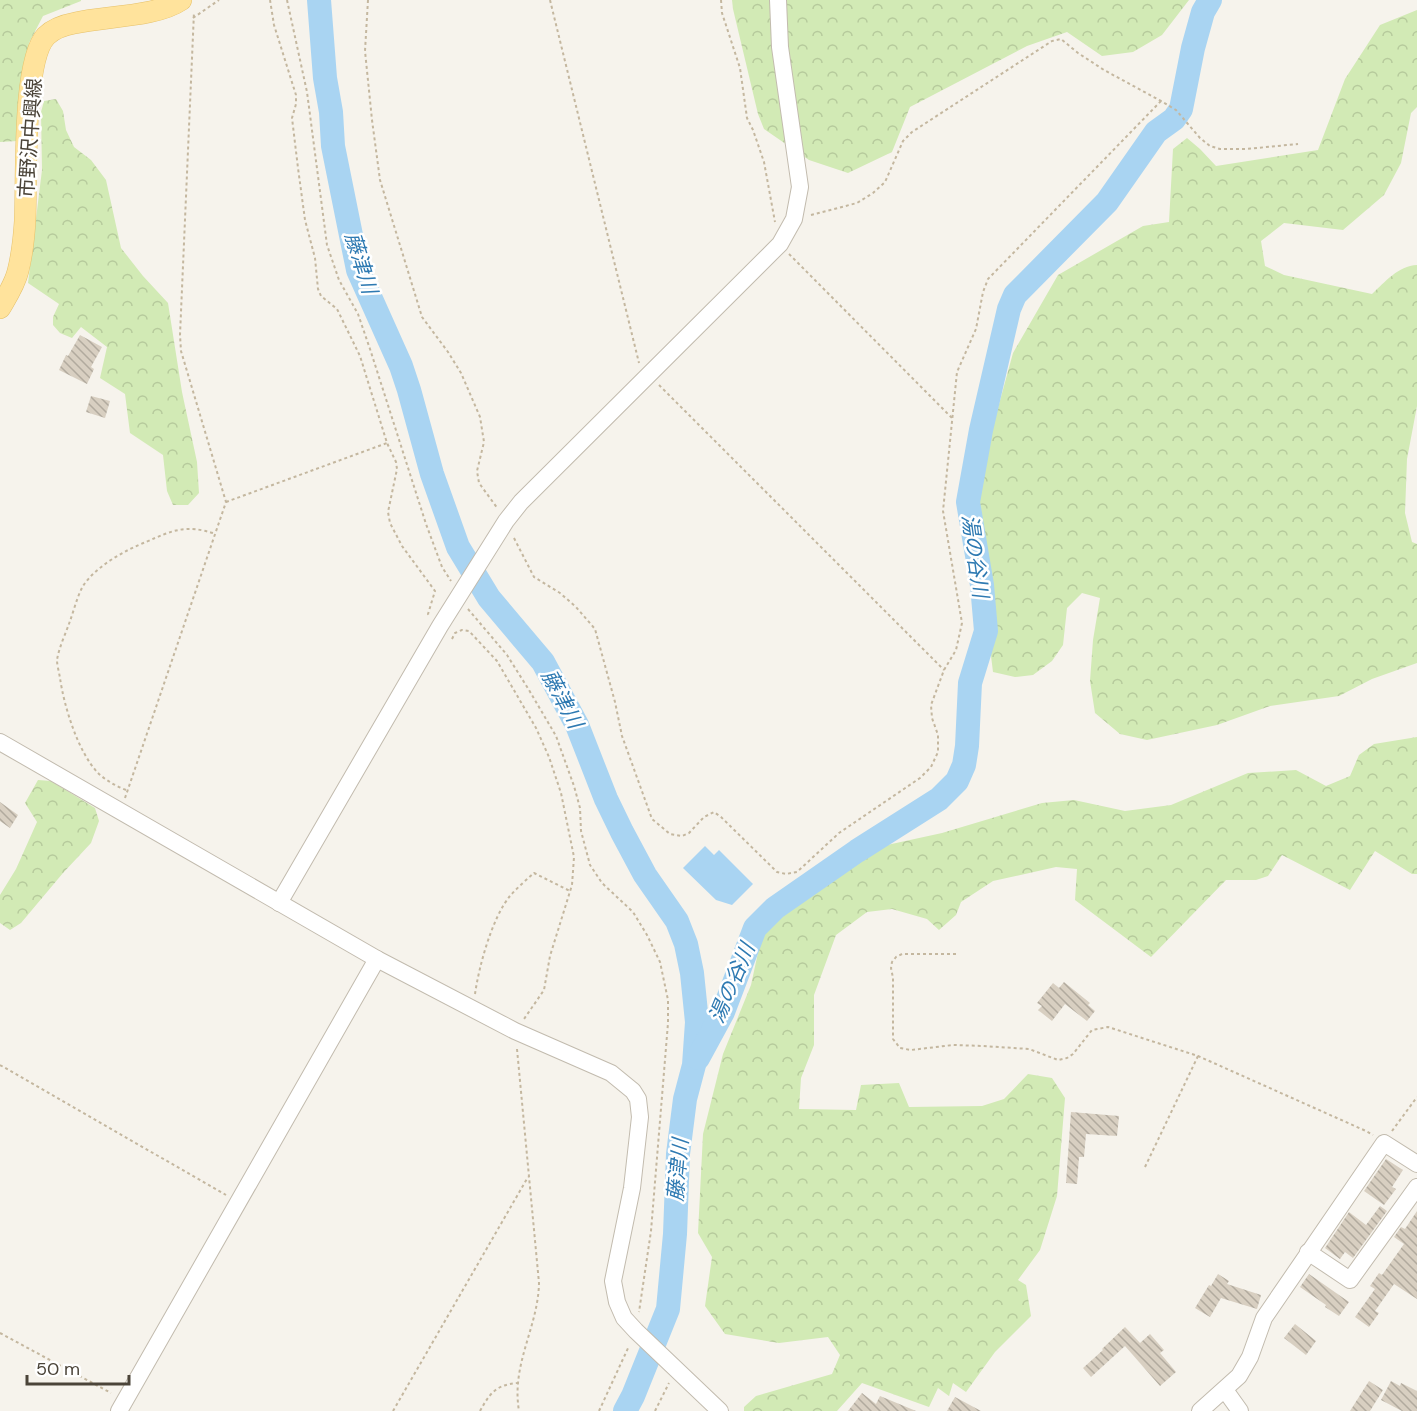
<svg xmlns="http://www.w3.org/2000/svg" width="1417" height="1411" font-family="'DM Sans','Noto Sans JP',sans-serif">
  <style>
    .forest { fill: url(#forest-crowns) }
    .water { fill: #a9d4f2 }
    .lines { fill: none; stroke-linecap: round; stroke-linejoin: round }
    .river { stroke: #a9d4f2; stroke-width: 24 }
    .building { fill: url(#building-back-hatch) }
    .minor-casing { stroke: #c2bbae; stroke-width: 18 }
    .major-casing { stroke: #e6c16a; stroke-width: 22 }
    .path { stroke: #c4b79f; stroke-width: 2; stroke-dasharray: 3 3; stroke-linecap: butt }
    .minor { stroke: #fff; stroke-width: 16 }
    .major { stroke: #ffe39c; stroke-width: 21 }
    .labels { text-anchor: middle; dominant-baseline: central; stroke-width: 5; stroke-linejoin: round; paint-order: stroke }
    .street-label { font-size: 20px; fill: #4b4439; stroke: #fff }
    .water-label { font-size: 21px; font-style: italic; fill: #2e7ab2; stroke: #fff }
  </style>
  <defs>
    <pattern id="forest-crowns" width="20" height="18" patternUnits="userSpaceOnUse" patternTransform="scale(1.5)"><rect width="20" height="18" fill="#d2eab5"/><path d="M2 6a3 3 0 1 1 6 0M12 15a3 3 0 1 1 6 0" fill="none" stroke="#b6ca9c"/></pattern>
    <pattern id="building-back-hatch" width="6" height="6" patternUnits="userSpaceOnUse" patternTransform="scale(1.5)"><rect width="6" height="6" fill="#d8cfc1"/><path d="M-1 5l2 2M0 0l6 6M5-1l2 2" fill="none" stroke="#b1aa9e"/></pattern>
  </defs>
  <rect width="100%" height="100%" fill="#f6f3ec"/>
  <g class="forest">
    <polygon points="0,0 81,0 81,1 43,16 29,43 18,141 0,142"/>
    <polygon points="732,0 1189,0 1162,35 1133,52 1102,56 1067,32 1027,46 910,107 892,152 848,173 809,160 764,129 758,114 733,9"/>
    <path d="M1417,10v97l-6,6 -10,50 -17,32 -41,35 -59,-7 -23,18 4,25 19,9 88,19c13,-12 26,-28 45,-29v141l-10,53 -2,54 7,29 5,2v119l-45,16 -33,17 -69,10 -53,19 -70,15 -27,-6 -25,-21 -5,-32 3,-41 7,-42 -18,-5 -15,15 -4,37 -11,16 -19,14 -18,2 -22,-5 -21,-169 41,-150 45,-78 85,-49 26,-4 4,-73 14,-11 13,11 16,17 102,-16 27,-71 35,-54z"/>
    <polygon points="56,99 63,111 66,130 74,147 91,160 106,180 121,248 143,276 168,303 182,392 197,462 199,493 188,505 173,505 167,491 163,455 130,433 125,394 100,378 107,347 81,327 72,338 60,333 53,325 53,317 59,304 28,283 42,170 41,112 44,101"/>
    <polygon points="1417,737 1417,874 1412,874 1375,851 1350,890 1282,855 1268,876 1256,880 1226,880 1151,957 1075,900 1077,869 1056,867 993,881 961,902 956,915 939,930 927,919 892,909 867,912 836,935 814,995 814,1045 801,1078 799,1109 856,1110 861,1085 899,1083 909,1107 982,1106 1004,1099 1028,1074 1052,1078 1065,1098 1057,1196 1040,1250 1018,1280 1026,1285 1031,1316 995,1352 966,1392 953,1383 949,1396 938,1388 929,1407 862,1383 837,1411 744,1411 744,1407 756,1396 832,1374 840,1355 828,1337 779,1343 725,1334 705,1306 712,1257 698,1233 703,1134 723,1054 751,985 762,934 784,912 839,870 887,845 942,833 1042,803 1074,800 1125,811 1171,805 1248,773 1296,770 1326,786 1350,776 1359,755 1374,744"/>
    <polygon points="38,780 51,781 95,808 99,821 91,843 63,873 21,923 10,930 0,923 0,895 16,869 37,822 25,803"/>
  </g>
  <polygon class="water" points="705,846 714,855 719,850 753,884 732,905 716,900 683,868"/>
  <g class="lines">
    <g class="river">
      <polyline points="319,0 325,78 331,112 333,146 358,270 401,366 409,390 432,474 458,547 489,598 543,662 577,725 606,799 622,832 645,875 677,921 686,944 692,973 697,1022 694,1065 685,1099 678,1154 675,1234 668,1309 633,1396 625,1411"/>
      <polyline points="698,1058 723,1012 755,928 775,908 857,851 939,799 957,781 964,765 967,746 970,683 986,631 982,585 968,502 981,430 1009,309 1015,295 1107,202 1156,132 1174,119 1181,109 1193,48 1203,12 1210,0"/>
    </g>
  </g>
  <g class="building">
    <polygon points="80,335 102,347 91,367 94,369 87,384 59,370 66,355 68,356"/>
    <polygon points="91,396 110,401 105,418 86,412"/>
    <polygon points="0,802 18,815 10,828 0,821"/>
    <polygon points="1064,982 1090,1003 1088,1005 1095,1011 1087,1021 1065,1004 1052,1021 1038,1010 1042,1006 1037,1003 1053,983 1059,988"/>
    <polygon points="1071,1112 1119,1116 1117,1136 1086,1134 1084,1157 1079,1157 1077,1184 1066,1183"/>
    <polygon points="1386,1159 1403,1170 1392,1187 1396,1189 1384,1205 1364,1191"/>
    <polygon points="1380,1206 1387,1211 1353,1258 1345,1252 1340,1259 1325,1248 1349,1212 1366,1225"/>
    <polygon points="1417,1211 1417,1299 1394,1284 1375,1311 1379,1313 1369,1327 1355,1317 1375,1289 1370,1286 1379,1273 1382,1275 1404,1244 1394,1237 1401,1227 1405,1229"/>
    <polygon points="1218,1274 1229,1281 1227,1284 1261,1295 1257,1309 1221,1298 1210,1317 1195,1308 1209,1285 1211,1286"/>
    <polygon points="1309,1274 1349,1302 1339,1316 1325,1307 1326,1305 1300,1287"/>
    <polygon points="1295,1324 1316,1341 1306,1355 1284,1338"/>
    <polygon points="1125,1327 1140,1343 1150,1334 1164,1350 1160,1353 1176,1372 1160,1386 1125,1346 1091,1377 1083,1368 1103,1350 1102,1349"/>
    <polygon points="1369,1381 1383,1390 1370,1411 1350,1411"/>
    <polygon points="1391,1381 1400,1386 1401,1383 1417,1391 1417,1411 1402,1411 1381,1400"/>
    <polygon points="862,1393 876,1404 880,1396 916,1411 848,1411"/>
    <polygon points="955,1397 981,1411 947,1411"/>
  </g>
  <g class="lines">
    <g class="minor-casing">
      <g id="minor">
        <polyline points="0,742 377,959 515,1031 611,1073 633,1091 638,1099 640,1117 632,1188 613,1281 617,1302 624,1318 636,1331 720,1411"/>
        <polyline points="279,903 440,626 506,521 521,502 780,244 794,219 800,187 780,47 778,0"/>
        <polyline points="1308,1252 1350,1280 1417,1187"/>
        <polyline points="1225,1390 1240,1411"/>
        <polyline points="119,1411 377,959"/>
        <polyline points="1200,1411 1239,1376 1250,1357 1264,1318 1384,1143 1417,1164"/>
      </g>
    </g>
    <g class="major-casing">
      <path id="major" d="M0,308c7,-12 15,-24 18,-37 4,-16 6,-34 7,-50 2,-38 -3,-160 21,-185 8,-8 18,-11 29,-13 31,-7 81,-6 106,-23"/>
    </g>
    <g class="path">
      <polyline points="270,0 274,25 296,95 296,104 292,118 298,168 305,220 315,258 318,289 321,296 337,309 360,356 387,443 396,462 397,469 388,512 390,523 402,546 435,591 428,614 429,616"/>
      <polyline points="287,0 307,92 327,245 339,280 358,314 370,349 426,524 442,567 451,581"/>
      <polyline points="368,0 365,51 372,120 380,180 422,317 448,352 461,373 480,417 484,442 477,471 479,483 498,509"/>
      <polyline points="550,0 639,363"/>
      <polyline points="721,0 722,13 740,68 747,118 753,130 764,162 775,222"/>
      <polyline points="193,18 219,0"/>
      <polyline points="811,215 857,203 873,193 885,182 903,141 912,132 1052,41 1061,39 1078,53 1104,70 1161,101 1176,110 1200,138 1210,146 1220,149 1246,149 1298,144"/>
      <polyline points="789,254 952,418"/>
      <polyline points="659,385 944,670"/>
      <polyline points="226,502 387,443"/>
      <polyline points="514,538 534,577 560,593 576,607 595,629 615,702 622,736 652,819 670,834 682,836 689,833 704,817 714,812 721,817 777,872 786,874 797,872 839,833 920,778 931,767 938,752 938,735 932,718 931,705 944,670 956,650 962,623 943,511 957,372 976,329 983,292 988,279 1161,101"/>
      <polyline points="468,609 507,655 529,690 556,736 574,786 580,808 581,831 590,865 602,883 633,912 647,935 660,962 668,1000 668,1023 651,1231 639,1312"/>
      <polyline points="452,639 455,633 462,630 469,631 497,661 536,728 549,757 561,793 574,857 572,885 550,956 544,990 524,1019"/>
      <path d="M126,790c-10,-4 -19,-9 -27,-16 -21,-21 -35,-68 -39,-96 -1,-6 -3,-13 -3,-18 2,-13 9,-27 13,-39 4,-11 7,-24 13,-35 12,-19 42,-36 63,-44 27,-12 40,-18 70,-8"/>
      <polyline points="125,798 226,502 181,351 180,335 194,12"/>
      <polyline points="956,954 902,954 896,957 892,962 891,968 893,978 893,1039 900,1048 911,1050 953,1045 983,1046 1029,1049 1058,1060 1067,1058 1073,1054 1092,1030 1108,1027 1198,1056 1366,1131 1373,1135"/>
      <path d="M475,994c4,-28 17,-76 35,-98 7,-8 16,-16 24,-23l36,18"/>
      <path d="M517,1049l22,234c-1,45 -28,81 -20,128"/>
      <polyline points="0,1065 226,1195"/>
      <polyline points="1392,1131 1417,1097"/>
      <polyline points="1145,1167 1198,1056"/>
      <polyline points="0,1333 111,1393"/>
      <polyline points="393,1411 528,1177"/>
      <path d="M480,1411c10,-18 16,-26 37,-28"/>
      <polyline points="599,1411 629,1346"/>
      <polyline points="655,1411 669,1383"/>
    </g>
    <use href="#minor" class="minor"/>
    <use href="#major" class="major"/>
  </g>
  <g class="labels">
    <g class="street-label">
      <text transform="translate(30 138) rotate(-86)">市野沢中興線</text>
    </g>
    <g class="water-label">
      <text transform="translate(361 263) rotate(73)">藤津川</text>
      <text transform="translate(975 556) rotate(82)">湯の谷川</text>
      <text transform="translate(562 699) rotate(62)">藤津川</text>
      <text transform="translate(732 983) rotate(-67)">湯の谷川</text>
      <text transform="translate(678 1170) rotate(-85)">藤津川</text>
    </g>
  </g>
  <path d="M27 1375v9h102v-9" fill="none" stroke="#4b4439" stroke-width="3"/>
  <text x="36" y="1375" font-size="18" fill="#4b4439" stroke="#ffffff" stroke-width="4.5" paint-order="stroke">50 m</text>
</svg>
